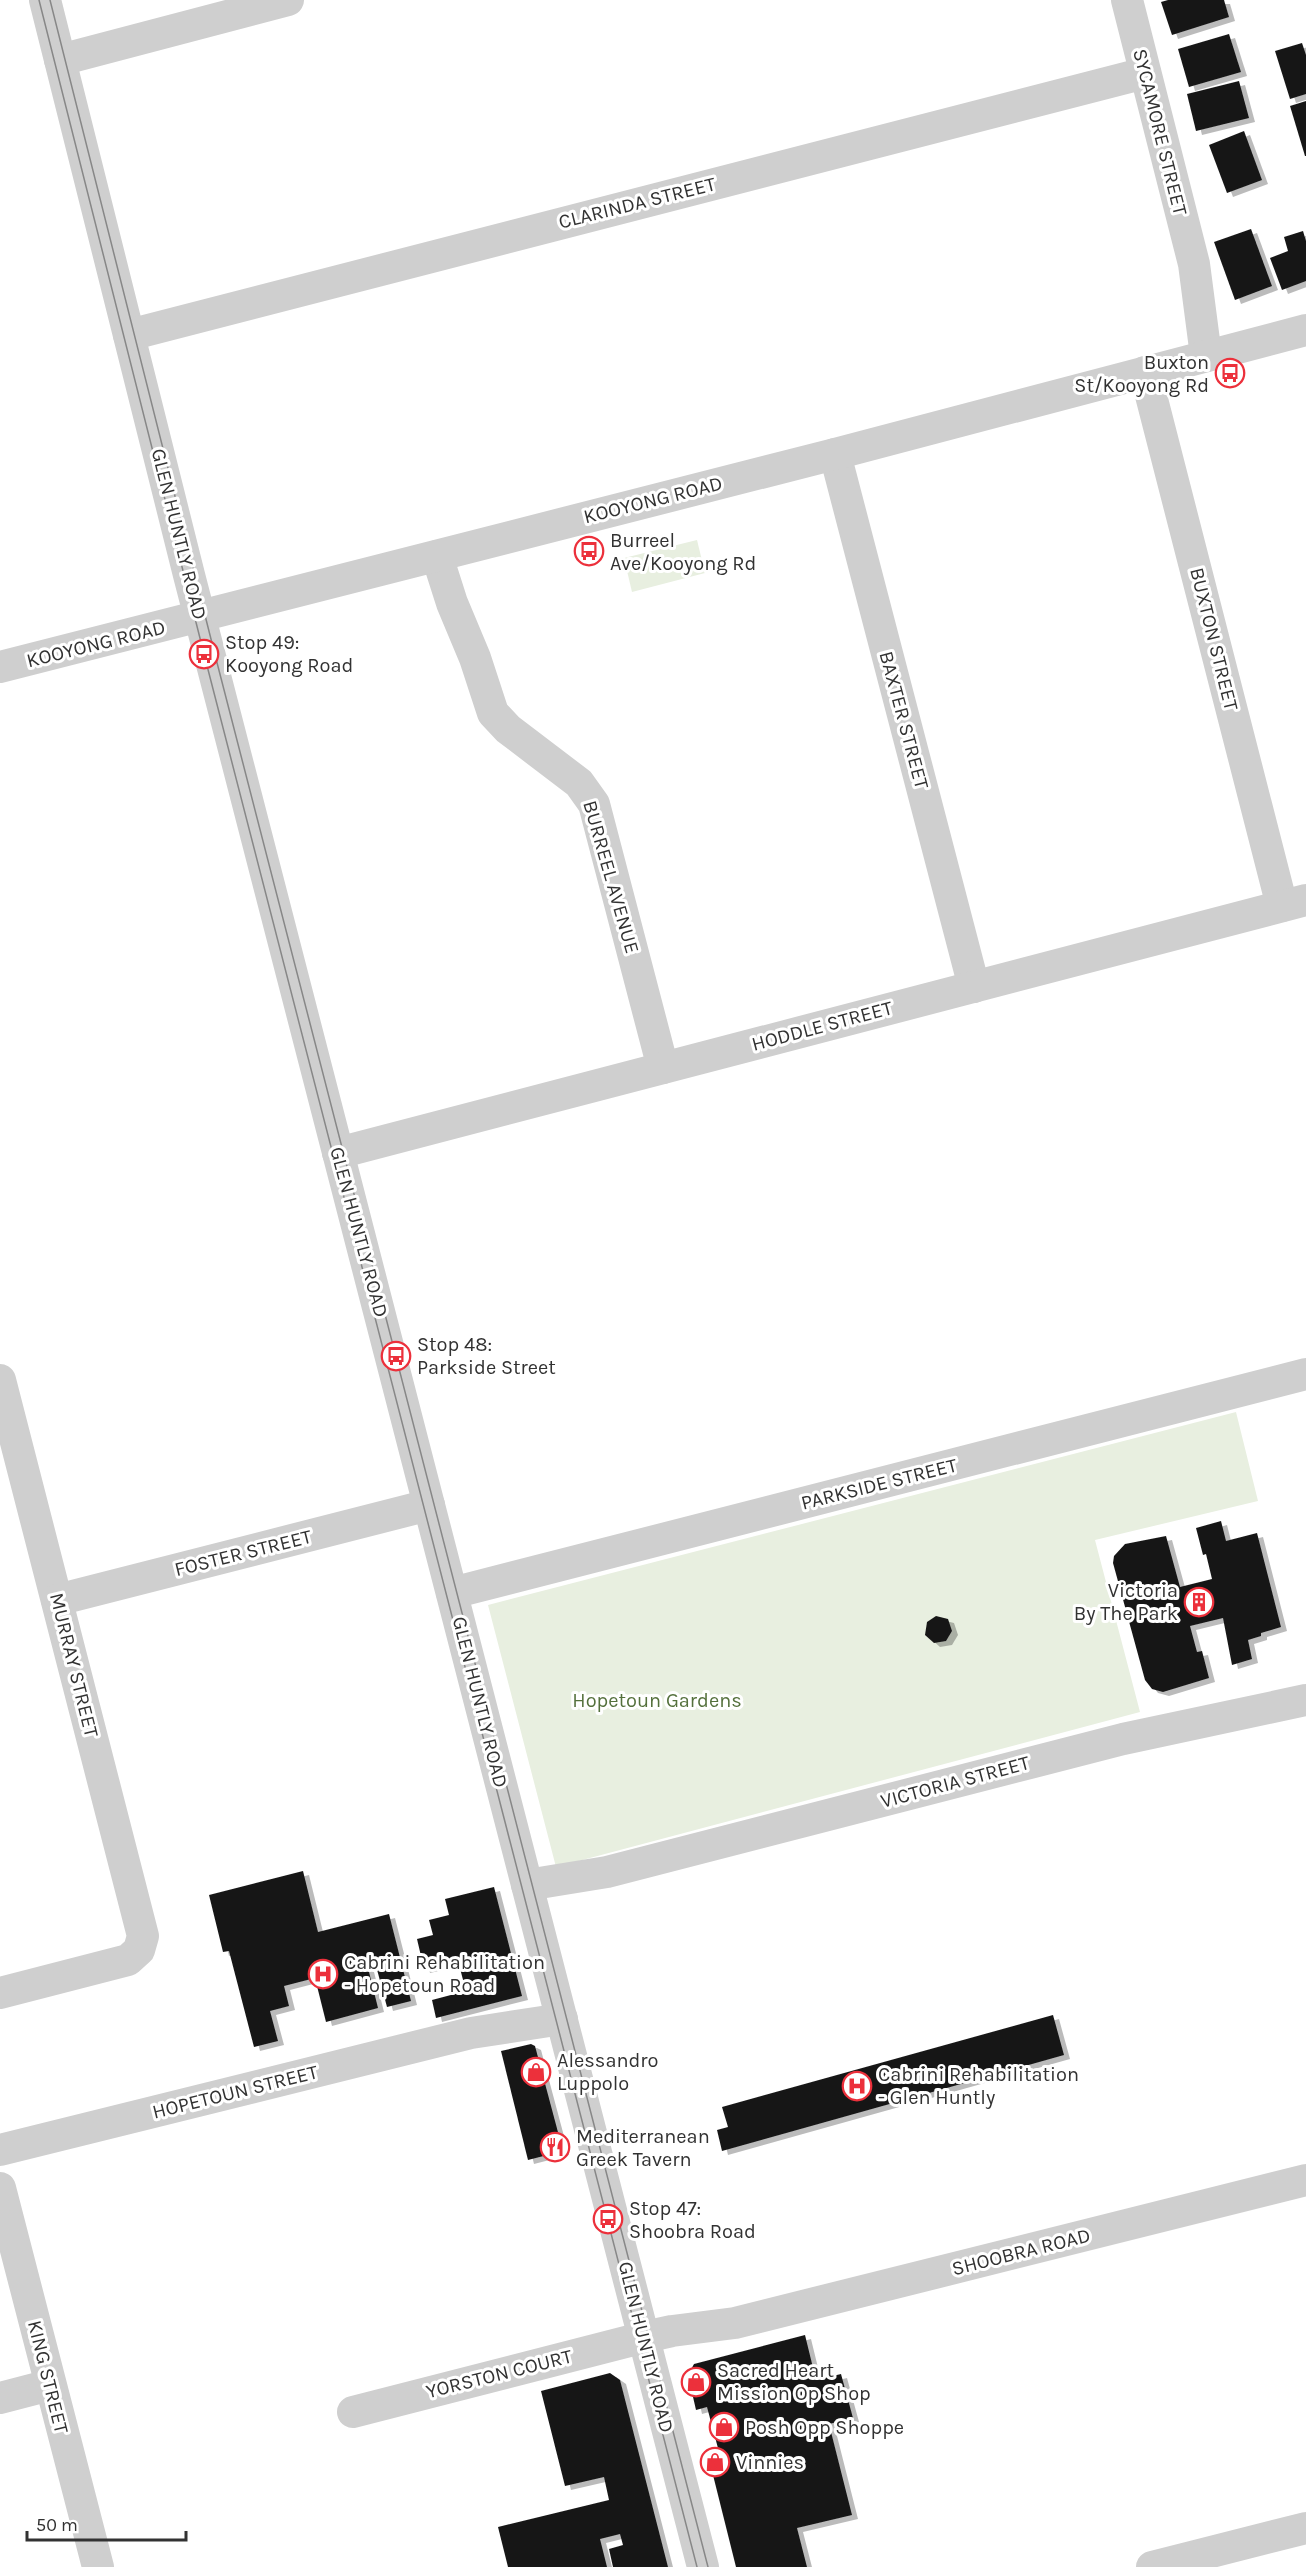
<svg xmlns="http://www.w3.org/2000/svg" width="1306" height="2567" font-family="Karla,sans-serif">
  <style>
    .green { fill: #e8efe0 }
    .building { fill: #191919; filter: url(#shadow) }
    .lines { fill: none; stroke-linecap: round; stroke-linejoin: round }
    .minor { stroke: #cfcfcf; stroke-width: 32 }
    .tram { stroke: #878787; stroke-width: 1.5 }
    .labels { text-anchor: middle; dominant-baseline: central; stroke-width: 6; stroke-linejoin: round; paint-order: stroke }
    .street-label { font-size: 20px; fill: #323232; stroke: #fff }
    .poi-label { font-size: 20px; fill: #323232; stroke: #fff; text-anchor: start }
    .park-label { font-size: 20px; fill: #54703c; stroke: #fff }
  </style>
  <defs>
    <filter id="shadow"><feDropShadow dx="6" dy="4" stdDeviation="0" flood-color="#0004"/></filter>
  </defs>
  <rect width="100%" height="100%" fill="#fff"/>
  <g class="green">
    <polygon points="697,540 705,573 632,592 624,558"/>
    <polygon points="1236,1412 1258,1501 1095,1540 1140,1712 556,1867 488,1605"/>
  </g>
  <g class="building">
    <polygon points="1168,0 1224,0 1229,17 1172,35 1161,2"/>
    <polygon points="1229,34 1241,72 1189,87 1178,49"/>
    <polygon points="1302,43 1306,55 1306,94 1290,99 1275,51"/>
    <polygon points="1239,81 1249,118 1196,131 1187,94"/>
    <polygon points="1306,101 1306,156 1305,156 1290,106"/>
    <polygon points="1244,131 1262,180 1227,193 1209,145"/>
    <polygon points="1251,229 1272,286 1235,300 1214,242"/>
    <polygon points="1303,231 1306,241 1306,281 1282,290 1270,258 1288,251 1284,237"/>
    <polygon points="1221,1521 1226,1541 1257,1533 1281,1627 1261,1633 1261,1636 1248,1640 1252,1659 1232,1665 1223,1618 1190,1626 1197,1652 1202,1651 1209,1678 1163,1692 1152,1689 1145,1680 1113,1563 1114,1556 1125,1544 1166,1536 1180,1587 1212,1579 1206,1554 1203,1555 1196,1528"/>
    <polygon points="936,1616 948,1619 952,1631 946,1641 934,1643 925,1635 927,1622"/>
    <polygon points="303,1871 318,1932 389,1914 411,2001 387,2007 375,1962 367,1964 378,2008 326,2022 315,1978 284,1986 289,2006 270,2011 278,2041 254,2047 229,1951 223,1952 209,1895"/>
    <polygon points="494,1887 522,1996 436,2018 432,2000 466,1991 458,1961 424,1969 417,1939 433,1935 429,1920 449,1915 445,1899"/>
    <polygon points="1053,2015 1064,2055 722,2151 717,2130 728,2127 722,2107"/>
    <polygon points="531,2044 535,2046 563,2151 528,2160 501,2051"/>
    <polygon points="805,2335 816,2380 841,2374 853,2418 829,2424 852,2515 797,2528 807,2567 736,2567 708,2455 719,2452 707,2407 696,2410 688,2375 694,2364"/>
    <polygon points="610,2373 620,2380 668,2567 613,2567 609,2549 623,2545 620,2534 600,2539 607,2567 508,2567 498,2527 609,2500 604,2477 565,2486 541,2391"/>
  </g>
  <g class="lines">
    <g class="minor">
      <polyline points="45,0 189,575 703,2567"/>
      <polyline points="1127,0 1194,264 1206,356"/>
      <polyline points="60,60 288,0"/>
      <polyline points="129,335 1145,73"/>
      <polyline points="1145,372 1282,906"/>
      <polyline points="835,454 974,987"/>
      <polyline points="437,556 452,603 475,658 493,713 508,729 579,783 594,804 663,1068"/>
      <polyline points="0,667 835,454 1306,330"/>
      <polyline points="338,1153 1306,900"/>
      <polyline points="0,1380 143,1936 139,1950 128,1960 0,1993"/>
      <polyline points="452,1593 1306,1374"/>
      <polyline points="57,1600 429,1505"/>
      <polyline points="527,1885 607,1872 1123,1739 1306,1700"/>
      <polyline points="0,2150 471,2033 562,2019"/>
      <polyline points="0,2188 98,2567"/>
      <polyline points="0,2398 50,2385"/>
      <polyline points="353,2412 649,2336 672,2331 735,2323 1306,2180"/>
      <polyline points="1152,2567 1306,2528"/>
    </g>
    <g class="tram">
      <polyline points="39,0 204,654 697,2567"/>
      <polyline points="50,0 214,651 708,2567"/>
    </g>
  </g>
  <defs>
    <g id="bus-ring" transform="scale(1.5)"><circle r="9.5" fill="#fff" stroke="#ec303b" stroke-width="1.5"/><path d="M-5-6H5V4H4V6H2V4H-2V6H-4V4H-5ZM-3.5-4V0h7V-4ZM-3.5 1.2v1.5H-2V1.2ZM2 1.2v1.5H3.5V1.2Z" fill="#ec303b"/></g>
    <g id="building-ring" transform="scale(1.5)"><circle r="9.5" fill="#fff" stroke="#ec303b" stroke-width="1.5"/><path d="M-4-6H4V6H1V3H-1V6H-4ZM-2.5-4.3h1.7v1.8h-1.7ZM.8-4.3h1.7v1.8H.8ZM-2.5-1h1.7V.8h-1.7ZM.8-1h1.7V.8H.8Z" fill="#ec303b"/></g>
    <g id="hospital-ring" transform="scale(1.5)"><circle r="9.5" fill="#fff" stroke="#ec303b" stroke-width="1.5"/><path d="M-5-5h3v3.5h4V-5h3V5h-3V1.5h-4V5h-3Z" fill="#ec303b"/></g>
    <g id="shop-ring" transform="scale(1.5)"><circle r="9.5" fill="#fff" stroke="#ec303b" stroke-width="1.5"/><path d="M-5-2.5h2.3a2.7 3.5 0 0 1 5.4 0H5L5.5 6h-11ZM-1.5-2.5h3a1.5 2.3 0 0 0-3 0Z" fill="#ec303b"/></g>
    <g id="restaurant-ring" transform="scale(1.5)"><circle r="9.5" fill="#fff" stroke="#ec303b" stroke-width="1.5"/><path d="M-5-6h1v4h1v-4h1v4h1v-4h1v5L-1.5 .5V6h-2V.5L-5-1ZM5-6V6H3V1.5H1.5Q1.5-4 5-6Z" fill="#ec303b"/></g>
  </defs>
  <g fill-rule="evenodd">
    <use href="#bus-ring" x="1230" y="373"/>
    <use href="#bus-ring" x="589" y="551"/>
    <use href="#bus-ring" x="204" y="654"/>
    <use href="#bus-ring" x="396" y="1356"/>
    <use href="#building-ring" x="1199" y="1602"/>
    <use href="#hospital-ring" x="323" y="1974"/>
    <use href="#shop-ring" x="536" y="2072"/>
    <use href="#hospital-ring" x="857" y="2086"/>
    <use href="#restaurant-ring" x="555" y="2147"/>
    <use href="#bus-ring" x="608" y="2219"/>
    <use href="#shop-ring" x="696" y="2382"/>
    <use href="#shop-ring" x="724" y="2427"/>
    <use href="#shop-ring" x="715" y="2462"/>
  </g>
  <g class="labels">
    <g class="street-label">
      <text transform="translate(1160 132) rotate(76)">SYCAMORE STREET</text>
      <text transform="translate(637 203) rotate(-14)">CLARINDA STREET</text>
      <text transform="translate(653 500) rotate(-14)">KOOYONG ROAD</text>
      <text transform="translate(179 534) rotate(76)">GLEN HUNTLY ROAD</text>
      <text transform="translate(1214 639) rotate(76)">BUXTON STREET</text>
      <text transform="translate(96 644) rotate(-14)">KOOYONG ROAD</text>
      <text transform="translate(904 720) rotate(75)">BAXTER STREET</text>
      <text transform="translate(611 877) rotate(74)">BURREEL AVENUE</text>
      <text transform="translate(822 1026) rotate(-15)">HODDLE STREET</text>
      <text transform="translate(359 1232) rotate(75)">GLEN HUNTLY ROAD</text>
      <text transform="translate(879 1484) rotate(-14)">PARKSIDE STREET</text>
      <text transform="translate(243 1553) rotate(-14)">FOSTER STREET</text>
      <text transform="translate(74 1665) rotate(76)">MURRAY STREET</text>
      <text transform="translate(480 1702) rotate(76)">GLEN HUNTLY ROAD</text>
      <text transform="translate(955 1782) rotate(-15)">VICTORIA STREET</text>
      <text transform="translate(235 2092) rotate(-14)">HOPETOUN STREET</text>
      <text transform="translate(1021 2252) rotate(-14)">SHOOBRA ROAD</text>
      <text transform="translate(646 2347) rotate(76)">GLEN HUNTLY ROAD</text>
      <text transform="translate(499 2374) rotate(-14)">YORSTON COURT</text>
      <text transform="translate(48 2377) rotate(76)">KING STREET</text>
    </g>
    <g class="poi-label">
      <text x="1209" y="362" text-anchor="end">Buxton<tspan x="1209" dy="23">St/Kooyong Rd</tspan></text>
      <text x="610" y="540">Burreel<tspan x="610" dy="23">Ave/Kooyong Rd</tspan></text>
      <text x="225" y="642">Stop 49:<tspan x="225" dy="23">Kooyong Road</tspan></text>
      <text x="417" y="1344">Stop 48:<tspan x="417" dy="23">Parkside Street</tspan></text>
      <text x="1178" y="1590" text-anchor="end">Victoria<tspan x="1178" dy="23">By The Park</tspan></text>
      <text x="344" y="1962">Cabrini Rehabilitation<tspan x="344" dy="23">- Hopetoun Road</tspan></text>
      <text x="557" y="2060">Alessandro<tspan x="557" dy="23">Luppolo</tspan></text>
      <text x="878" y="2074">Cabrini Rehabilitation<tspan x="878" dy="23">- Glen Huntly</tspan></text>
      <text x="576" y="2136">Mediterranean<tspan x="576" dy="23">Greek Tavern</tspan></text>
      <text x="629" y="2208">Stop 47:<tspan x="629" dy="23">Shoobra Road</tspan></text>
      <text x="717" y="2370">Sacred Heart<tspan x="717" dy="23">Mission Op Shop</tspan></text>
      <text x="745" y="2427">Posh Opp Shoppe</text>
      <text x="736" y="2462">Vinnies</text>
    </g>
    <g class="park-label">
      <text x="657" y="1700">Hopetoun Gardens</text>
    </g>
  </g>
  <path d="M27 2531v9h159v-9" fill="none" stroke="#323232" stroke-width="3"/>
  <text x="36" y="2531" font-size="18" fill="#323232" stroke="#ffffff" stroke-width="4.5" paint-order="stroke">50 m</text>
</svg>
